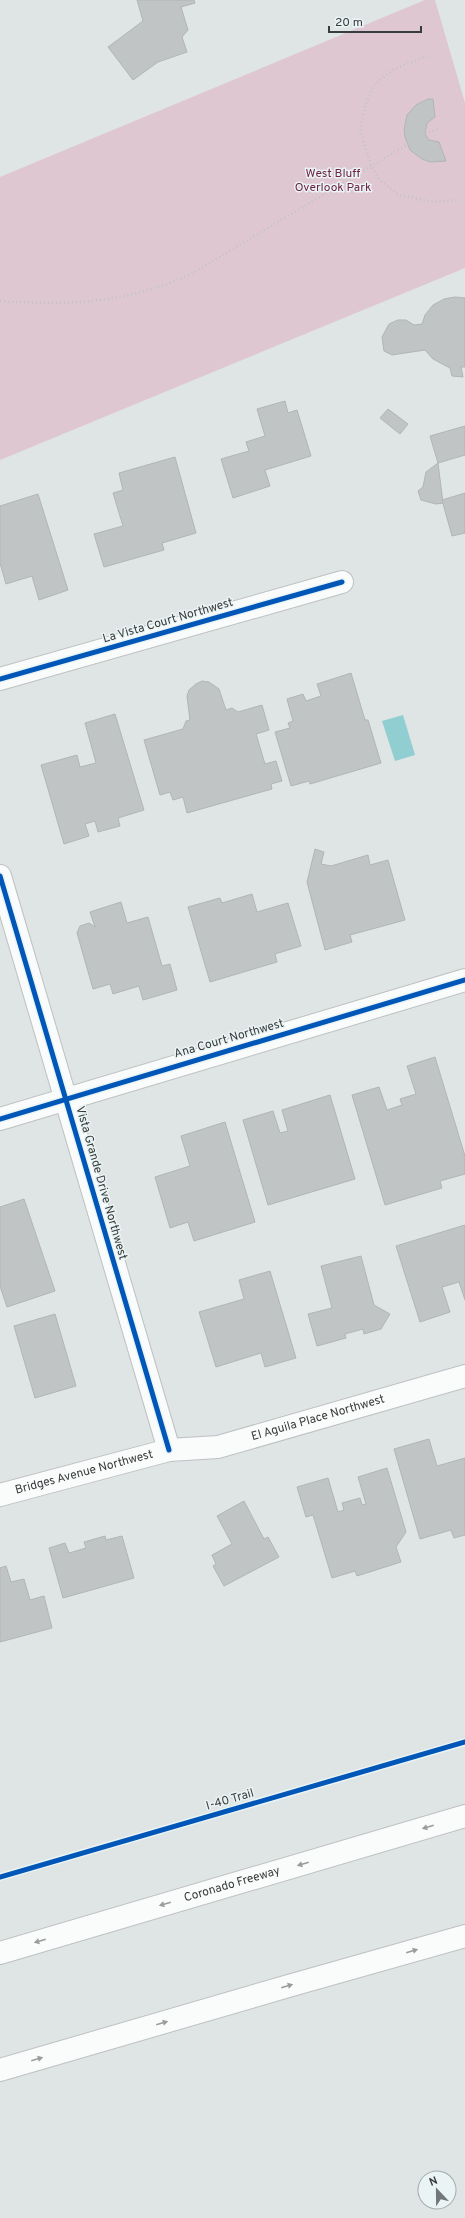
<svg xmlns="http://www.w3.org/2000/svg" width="465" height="2218" font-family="Overpass,sans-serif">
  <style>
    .green { fill: #dec7d1 }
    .water { fill: #91ced2 }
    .building { fill: #c0c4c4; stroke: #b1b5b5 }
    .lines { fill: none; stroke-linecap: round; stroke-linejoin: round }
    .street-casing { stroke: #bdc1c1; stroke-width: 24 }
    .highway-casing { stroke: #bdc1c1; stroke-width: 24 }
    .path { stroke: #c2c4c4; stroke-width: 2.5; stroke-dasharray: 1 3; stroke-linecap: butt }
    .street { stroke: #fafbfb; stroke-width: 22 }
    .highway { stroke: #fafbfb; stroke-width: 22 }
    .cycleway-casing { stroke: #eaf4f4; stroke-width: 8 }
    .cycleway { stroke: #0057b8; stroke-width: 5 }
    .oneway { fill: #999c9c }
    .labels { text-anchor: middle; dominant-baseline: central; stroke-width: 3; stroke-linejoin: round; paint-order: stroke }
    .park-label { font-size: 12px; fill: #6f2345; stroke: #eaf4f4 }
    .street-label { font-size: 12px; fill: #383c3c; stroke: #eaf4f4 }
  </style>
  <rect width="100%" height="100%" fill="#dfe4e5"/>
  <polygon class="green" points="425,0 435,0 465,103 465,268 0,460 0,177"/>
  <polygon class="water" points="403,715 415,755 395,761 382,721"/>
  <g class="building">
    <polygon points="137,0 194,0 195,3 181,7 188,30 182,37 187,52 158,62 133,80 108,47 143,21"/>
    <polygon points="428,99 433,99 435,117 427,123 425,134 429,140 439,142 446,161 430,162 422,159 410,150 405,137 404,130 407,115 416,105"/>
    <polygon points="455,297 465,298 465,367 461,367 463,377 452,376 450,368 433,359 425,350 392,355 384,351 382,337 389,324 398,320 406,320 414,325 422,324 425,315 433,305 444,299"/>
    <polygon points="285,401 288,413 297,410 311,456 265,470 270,486 233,498 221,459 249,451 246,442 265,436 257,409"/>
    <polygon points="388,409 408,424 400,434 380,418"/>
    <polygon points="465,426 465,455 438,463 430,436"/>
    <polygon points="175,457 196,533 162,543 164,550 104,567 94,534 123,526 113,493 123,490 119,473"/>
    <polygon points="438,463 443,503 436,504 421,500 418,491 423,487 426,472"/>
    <polygon points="465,493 465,533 452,536 442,500"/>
    <polygon points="38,494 68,590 39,600 32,576 6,584 0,563 0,506"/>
    <polygon points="351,673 365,720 368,720 381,763 310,784 309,781 291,786 275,732 290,728 288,723 293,721 287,699 303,694 306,701 321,696 317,684"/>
    <polygon points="202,681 209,682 219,689 226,710 232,708 238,712 262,705 269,730 256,734 265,764 276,761 282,781 271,784 272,789 187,813 183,797 173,800 170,792 160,795 144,740 183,729 186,721 190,720 187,696 189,690 196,684"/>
    <polygon points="115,714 144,810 118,818 120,826 98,832 95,821 85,824 89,836 64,844 41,765 77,755 80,767 96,763 85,723"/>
    <polygon points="315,849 324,852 321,864 331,866 368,855 370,865 388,860 405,920 350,935 352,942 325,950 307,882"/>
    <polygon points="252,894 257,912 288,903 301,946 275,954 277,962 210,982 188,907 220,898 222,903"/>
    <polygon points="121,902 127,923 148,917 162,966 170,964 177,990 143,1000 139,986 113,994 110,984 93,989 77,933 80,926 89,923 95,927 90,912"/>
    <polygon points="435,1057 465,1156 465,1174 440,1181 442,1188 385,1205 352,1095 379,1087 387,1110 402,1105 400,1099 416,1094 407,1066"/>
    <polygon points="330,1095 355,1179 268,1205 243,1120 273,1111 280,1133 288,1131 282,1110"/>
    <polygon points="225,1122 255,1222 194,1241 188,1222 170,1228 155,1177 190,1166 181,1136"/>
    <polygon points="24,1199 55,1291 7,1307 0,1286 0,1207"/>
    <polygon points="465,1225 465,1300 459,1282 442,1287 450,1312 420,1322 396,1246"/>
    <polygon points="361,1256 374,1305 390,1314 381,1329 364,1334 363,1329 345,1334 346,1338 317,1346 308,1314 332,1308 321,1266"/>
    <polygon points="270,1271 296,1358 265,1367 261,1353 216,1367 199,1312 244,1299 239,1280"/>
    <polygon points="55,1314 76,1386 35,1398 14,1326"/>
    <polygon points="429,1439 437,1466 465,1458 465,1535 454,1538 451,1530 420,1539 394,1449"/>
    <polygon points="387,1468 406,1532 396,1547 401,1562 357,1576 355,1571 332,1578 313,1515 306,1517 297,1487 328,1478 338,1512 344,1510 342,1503 360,1498 362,1505 366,1504 358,1477"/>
    <polygon points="244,1501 264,1539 268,1537 279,1557 224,1586 213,1566 216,1564 212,1555 232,1544 217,1516"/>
    <polygon points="105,1536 106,1540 122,1536 134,1578 63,1598 49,1548 65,1543 69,1553 86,1548 84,1542"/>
    <polygon points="6,1566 11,1582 24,1579 30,1600 44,1596 52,1628 0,1642 0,1568"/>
  </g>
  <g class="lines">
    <g class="street-casing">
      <g id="street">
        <polyline points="0,679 342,582"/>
        <polyline points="0,876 169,1450"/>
        <polyline points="0,1119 465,980"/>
        <path id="s1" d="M0,1495l169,-45 49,-3 247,-71"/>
      </g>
    </g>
    <g class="highway-casing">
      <g id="highway">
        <path id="s2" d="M0,1953l465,-137"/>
        <polyline points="0,2070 292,1985 465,1936"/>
      </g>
    </g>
    <g class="path">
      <polyline points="427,56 394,69 374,85 365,107 360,129 371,166 380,180 399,195 433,202 459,200"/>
      <path d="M0,301c72,4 123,3 191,-27l234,-140 12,-5"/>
    </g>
    <use href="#street" class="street"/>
    <use href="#highway" class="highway"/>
    <g class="cycleway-casing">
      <g id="cycleway">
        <polyline points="0,679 342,582"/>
        <polyline points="0,876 169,1450"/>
        <polyline points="0,1119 465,980"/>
        <polyline points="0,1877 465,1742"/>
      </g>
    </g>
    <use href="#cycleway" class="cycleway"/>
  </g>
  <defs><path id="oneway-solid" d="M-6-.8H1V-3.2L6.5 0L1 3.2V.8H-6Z"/></defs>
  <g class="oneway">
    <use href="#oneway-solid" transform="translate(428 1827) rotate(164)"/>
    <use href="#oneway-solid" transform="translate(303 1864) rotate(164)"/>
    <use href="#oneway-solid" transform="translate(165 1904) rotate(164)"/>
    <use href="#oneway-solid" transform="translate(40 1941) rotate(164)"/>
    <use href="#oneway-solid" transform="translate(412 1951) rotate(-16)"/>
    <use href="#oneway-solid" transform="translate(287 1986) rotate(-16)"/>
    <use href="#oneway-solid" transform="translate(162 2023) rotate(-16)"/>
    <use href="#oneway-solid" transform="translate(37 2059) rotate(-16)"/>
  </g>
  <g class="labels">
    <g class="park-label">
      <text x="333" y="174">West Bluff<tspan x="333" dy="14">Overlook Park</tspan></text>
    </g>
    <g class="street-label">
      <text transform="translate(168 621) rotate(-16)">La Vista Court Northwest</text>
      <text transform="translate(229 1039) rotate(-16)">Ana Court Northwest</text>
      <text transform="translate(101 1183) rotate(74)">Vista Grande Drive Northwest</text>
      <text stroke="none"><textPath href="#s1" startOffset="328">El Aguila Place Northwest</textPath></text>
      <text stroke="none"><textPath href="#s1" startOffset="87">Bridges Avenue Northwest</textPath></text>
      <text transform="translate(230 1800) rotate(-16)">I-40 Trail</text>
      <text stroke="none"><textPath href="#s2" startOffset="242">Coronado Freeway</textPath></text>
    </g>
  </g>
  <g transform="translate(437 2190) rotate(338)"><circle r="19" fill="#eaf4f4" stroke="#a3aaaa"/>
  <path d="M0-3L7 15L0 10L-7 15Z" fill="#727777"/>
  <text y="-6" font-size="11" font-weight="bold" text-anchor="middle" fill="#383c3c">N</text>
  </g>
  <path d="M329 26v6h92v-6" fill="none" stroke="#383c3c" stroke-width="2"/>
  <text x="335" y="26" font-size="12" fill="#383c3c" stroke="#eaf4f4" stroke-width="3" paint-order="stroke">20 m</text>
</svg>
